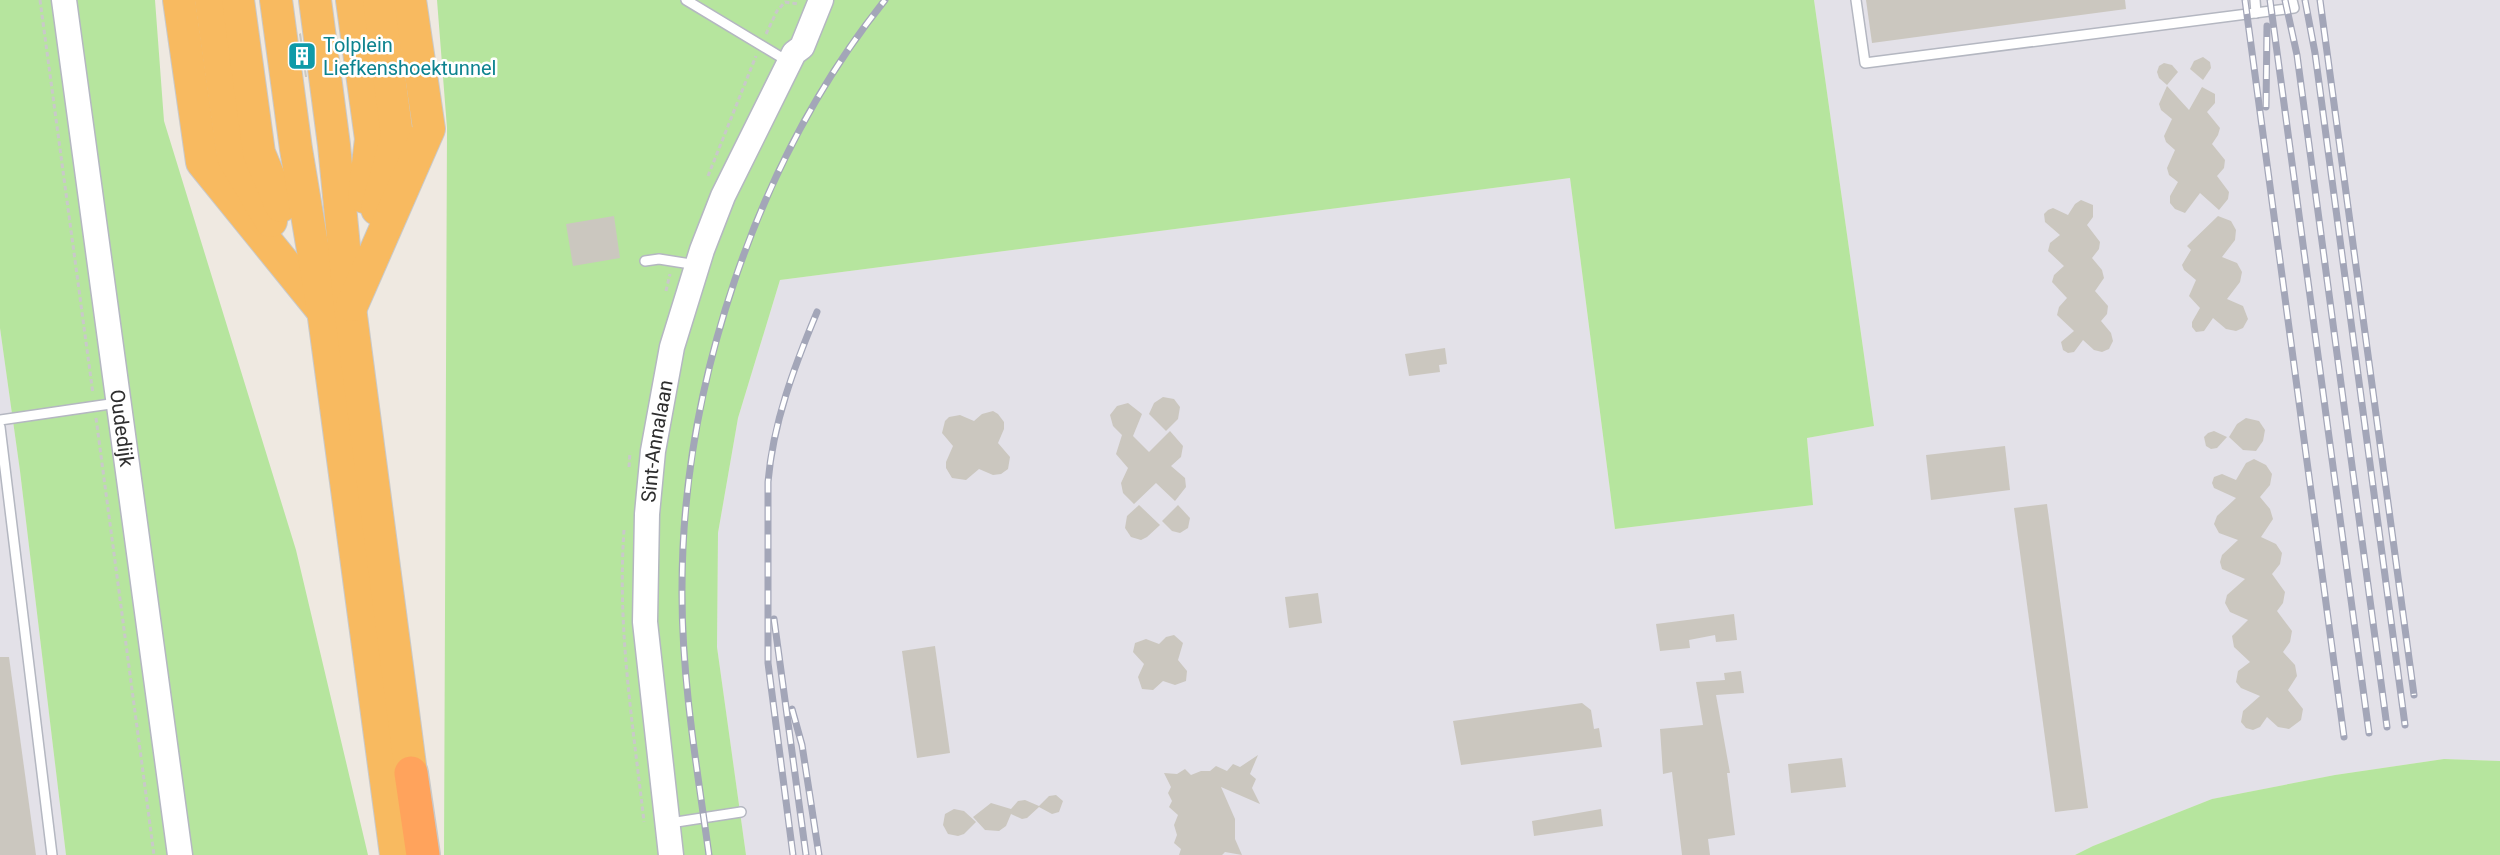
<svg xmlns="http://www.w3.org/2000/svg" width="2500" height="855" font-family="Roboto,sans-serif">
  <style>
    .industrial { fill: #e3e1e8 }
    .green { fill: #b6e59e }
    .building { fill: #cbc7bf }
    .lines { fill: none; stroke-linecap: round; stroke-linejoin: round }
    .service-casing { stroke: #b4b7c1; stroke-width: 12 }
    .tertiary-casing { stroke: #b4b7c1; stroke-width: 27 }
    .trunk-casing { stroke: #c9c9c9; stroke-width: 34 }
    .motorway-casing { stroke: #c9c9c9; stroke-width: 36 }
    .path { stroke: #c9c9c9; stroke-width: 3; stroke-dasharray: 4.5 3; stroke-linecap: butt }
    .service { stroke: #fff; stroke-width: 9 }
    .tertiary { stroke: #fff; stroke-width: 24 }
    .trunk { stroke: #f8ba60; stroke-width: 32 }
    .motorway { stroke: #ffa35c; stroke-width: 33 }
    .rail-casing { stroke: #a3a6b8; stroke-width: 7 }
    .rail { stroke: #fff; stroke-width: 4.5; stroke-dasharray: 14; stroke-linecap: butt }
    .labels { text-anchor: middle; dominant-baseline: central; stroke-width: 5; stroke-linejoin: round; paint-order: stroke }
    .culture-label { font-size: 20px; fill: #0d838f; stroke: #fff; text-anchor: start }
    .street-label { font-size: 20px; fill: #2e2e2e; stroke: #fff }
  </style>
  <rect width="100%" height="100%" fill="#efe9e1"/>
  <g class="industrial">
    <polygon points="1814,0 2500,0 2500,761 2444,759 2335,775 2212,799 2093,846 2075,855 746,855 717,647 718,533 738,418 780,280 1570,178 1615,529 1813,505 1807,438 1874,426"/>
    <polygon points="0,328 20,471 66,855 0,855"/>
  </g>
  <g class="green">
    <polygon points="0,0 155,0 164,121 296,550 368,855 66,855 20,471 0,328"/>
    <polygon points="437,0 1814,0 1874,426 1807,438 1813,505 1615,529 1570,178 780,280 738,418 718,533 717,647 746,855 444,855 447,128"/>
    <polygon points="2444,759 2500,761 2500,855 2075,855 2093,846 2212,799 2335,775"/>
  </g>
  <g class="building">
    <polygon points="1866,0 2125,0 2126,9 1872,43"/>
    <polygon points="301,33 307,77 305,77 299,34"/>
    <polygon points="2203,57 2210,62 2211,68 2203,80 2190,69 2194,61"/>
    <polygon points="2164,63 2172,65 2178,72 2167,85 2159,78 2157,72 2159,66"/>
    <polygon points="2167,86 2189,110 2202,87 2215,94 2215,103 2207,112 2220,128 2218,135 2212,144 2225,160 2224,168 2217,176 2229,192 2228,199 2219,210 2200,193 2185,213 2175,209 2170,203 2170,196 2178,182 2169,175 2167,168 2175,150 2166,142 2164,136 2172,119 2161,110 2159,104"/>
    <polygon points="2081,200 2093,205 2093,217 2087,225 2100,242 2099,249 2092,258 2102,270 2104,278 2095,291 2108,306 2107,314 2101,321 2111,333 2113,341 2109,349 2102,352 2094,350 2083,340 2074,352 2068,353 2063,350 2061,342 2074,331 2057,315 2059,307 2067,298 2052,282 2054,275 2064,266 2048,251 2050,243 2060,235 2045,222 2044,214 2048,210 2053,208 2068,215 2075,204"/>
    <polygon points="614,216 620,258 573,266 566,224"/>
    <polygon points="2218,216 2231,221 2236,230 2235,240 2222,257 2237,263 2242,272 2240,282 2227,299 2243,306 2248,319 2243,328 2236,331 2226,329 2213,318 2204,331 2196,332 2192,327 2192,322 2200,308 2189,296 2196,280 2184,270 2182,265 2191,250 2187,246"/>
    <polygon points="1445,348 1447,364 1439,365 1440,372 1409,376 1405,354"/>
    <polygon points="1163,397 1174,399 1180,407 1178,419 1166,431 1149,414 1154,403"/>
    <polygon points="1128,403 1142,414 1133,436 1149,452 1170,431 1183,446 1181,457 1171,466 1185,478 1186,487 1175,501 1156,483 1134,504 1123,493 1121,483 1128,468 1116,454 1122,435 1113,426 1110,415 1117,406"/>
    <polygon points="993,411 998,414 1004,422 1004,429 998,443 1010,457 1008,469 1001,474 993,475 979,469 966,480 952,478 946,468 946,462 953,446 942,433 945,421 949,417 960,415 974,421 982,414"/>
    <polygon points="2246,418 2259,421 2265,430 2263,441 2256,451 2243,450 2229,437 2237,424"/>
    <polygon points="2214,431 2227,437 2217,448 2211,449 2206,446 2204,437 2208,433"/>
    <polygon points="2005,446 2010,490 1931,500 1926,455"/>
    <polygon points="2254,459 2266,465 2272,474 2270,485 2260,497 2270,509 2273,519 2261,537 2276,544 2282,553 2280,564 2272,574 2285,592 2283,603 2277,611 2292,631 2290,642 2283,652 2295,665 2297,676 2288,690 2303,709 2301,720 2289,729 2278,727 2267,717 2260,727 2253,730 2246,728 2241,722 2243,711 2260,696 2241,688 2236,682 2238,671 2250,662 2234,647 2232,636 2248,620 2230,612 2225,603 2227,595 2245,579 2222,569 2220,562 2222,555 2238,540 2219,533 2214,524 2217,516 2236,498 2214,488 2212,483 2214,477 2222,474 2236,480 2246,463"/>
    <polygon points="2047,504 2088,808 2055,812 2014,508"/>
    <polygon points="1139,505 1160,525 1147,537 1141,540 1131,537 1125,528 1127,516"/>
    <polygon points="1178,505 1190,518 1188,528 1180,533 1172,531 1162,521"/>
    <polygon points="1318,593 1322,623 1289,628 1285,597"/>
    <polygon points="1734,614 1737,640 1716,642 1715,635 1689,640 1690,648 1660,651 1656,624"/>
    <polygon points="1174,635 1183,643 1178,660 1187,671 1186,681 1175,685 1163,681 1153,690 1142,689 1138,677 1144,664 1133,652 1135,643 1146,639 1159,644 1166,637"/>
    <polygon points="935,646 950,753 917,758 902,651"/>
    <polygon points="0,657 9,657 36,855 0,855"/>
    <polygon points="1741,671 1744,693 1716,695 1730,773 1727,773 1735,835 1708,839 1710,855 1682,855 1672,772 1663,774 1660,729 1703,725 1696,682 1725,680 1724,673"/>
    <polygon points="1582,703 1591,710 1594,729 1599,728 1602,747 1461,765 1453,721"/>
    <polygon points="1258,755 1250,774 1256,779 1252,788 1260,804 1221,787 1235,819 1235,839 1242,855 1225,852 1222,855 1179,855 1181,849 1174,843 1177,835 1174,825 1178,815 1169,807 1172,801 1168,793 1171,787 1164,773 1177,774 1185,769 1191,775 1201,771 1210,771 1216,766 1227,771 1233,764 1240,767"/>
    <polygon points="1842,758 1846,787 1791,793 1788,764"/>
    <polygon points="1056,795 1063,801 1059,812 1052,814 1039,807 1027,818 1022,819 1011,814 1006,826 999,831 985,830 973,817 991,803 1011,809 1018,801 1025,800 1039,806 1049,796"/>
    <polygon points="954,809 964,811 976,822 964,834 958,836 948,834 943,825 945,814"/>
    <polygon points="1601,809 1603,826 1534,836 1532,821"/>
  </g>
  <g class="lines">
    <g class="service-casing">
      <g id="service">
        <polyline points="686,0 789,62"/>
        <polyline points="1856,0 1865,63 2294,8 2292,0"/>
        <polyline points="2255,0 2256,13"/>
        <polyline points="645,261 659,259 697,265"/>
        <polyline points="0,420 117,403"/>
        <polyline points="0,427 52,855"/>
        <polyline points="670,823 741,812"/>
      </g>
    </g>
    <g class="tertiary-casing">
      <g id="tertiary">
        <path id="s1" d="M64,0l116,855"/>
        <path id="s2" d="M671,855l-26,-233 2,-108 6,-63 19,-104 30,-97 21,-54 71,-143 8,-6 19,-47"/>
      </g>
    </g>
    <g class="trunk-casing">
      <g id="trunk">
        <polyline points="179,0 202,162 322,310"/>
        <polyline points="211,0 233,157 271,221"/>
        <polyline points="238,0 259,153 281,206"/>
        <polyline points="276,0 296,149 323,310 396,855"/>
        <polyline points="315,0 334,145 350,308 411,773"/>
        <polyline points="352,0 371,139 364,197"/>
        <polyline points="377,209 397,136 379,0"/>
        <polyline points="352,305 429,129 410,0"/>
      </g>
    </g>
    <g class="motorway-casing">
      <polyline id="motorway" points="411,773 423,855"/>
    </g>
    <g class="path">
      <polyline points="40,0 93,394"/>
      <polyline points="766,34 777,11 785,2 798,4"/>
      <polyline points="708,176 756,56"/>
      <polyline points="666,291 670,274"/>
      <polyline points="96,418 154,855"/>
      <polyline points="629,467 630,452"/>
      <path d="M624,530c-7,98 9,195 20,292"/>
    </g>
    <use href="#service" class="service"/>
    <use href="#tertiary" class="tertiary"/>
    <use href="#trunk" class="trunk"/>
    <use href="#motorway" class="motorway"/>
    <g class="rail-casing">
      <g id="rail">
        <polyline points="2245,0 2344,737"/>
        <polyline points="2270,0 2369,733"/>
        <polyline points="2285,0 2297,55 2387,727"/>
        <polyline points="2305,0 2315,53 2405,725"/>
        <polyline points="2320,0 2414,695"/>
        <polyline points="2266,107 2267,26"/>
        <polyline points="774,619 806,855"/>
        <polyline points="792,709 802,745 819,855"/>
        <path d="M709,855c-12,-87 -27,-174 -27,-261 -1,-206 74,-433 203,-594"/>
        <path d="M793,855l-25,-192v-181c5,-59 26,-115 49,-170"/>
      </g>
    </g>
    <use href="#rail" class="rail"/>
  </g>
  <defs>
    <g id="building-square" transform="scale(1.5)"><rect x="-9" y="-9" width="18" height="18" rx="4" fill="#0f9aa8" stroke="#fff"/><path d="M-4-6H4V6H1V3H-1V6H-4ZM-2.5-4.3h1.7v1.8h-1.7ZM.8-4.3h1.7v1.8H.8ZM-2.5-1h1.7V.8h-1.7ZM.8-1h1.7V.8H.8Z" fill="#fff"/></g>
  </defs>
  <g fill-rule="evenodd">
    <use href="#building-square" x="302" y="56"/>
  </g>
  <g class="labels">
    <g class="culture-label">
      <text x="323" y="45">Tolplein<tspan x="323" dy="23">Liefkenshoektunnel</tspan></text>
    </g>
    <g class="street-label">
      <text stroke="none"><textPath href="#s1" startOffset="432">Oudedijk</textPath></text>
      <text stroke="none"><textPath href="#s2" startOffset="416">Sint-Annalaan</textPath></text>
    </g>
  </g>
</svg>
